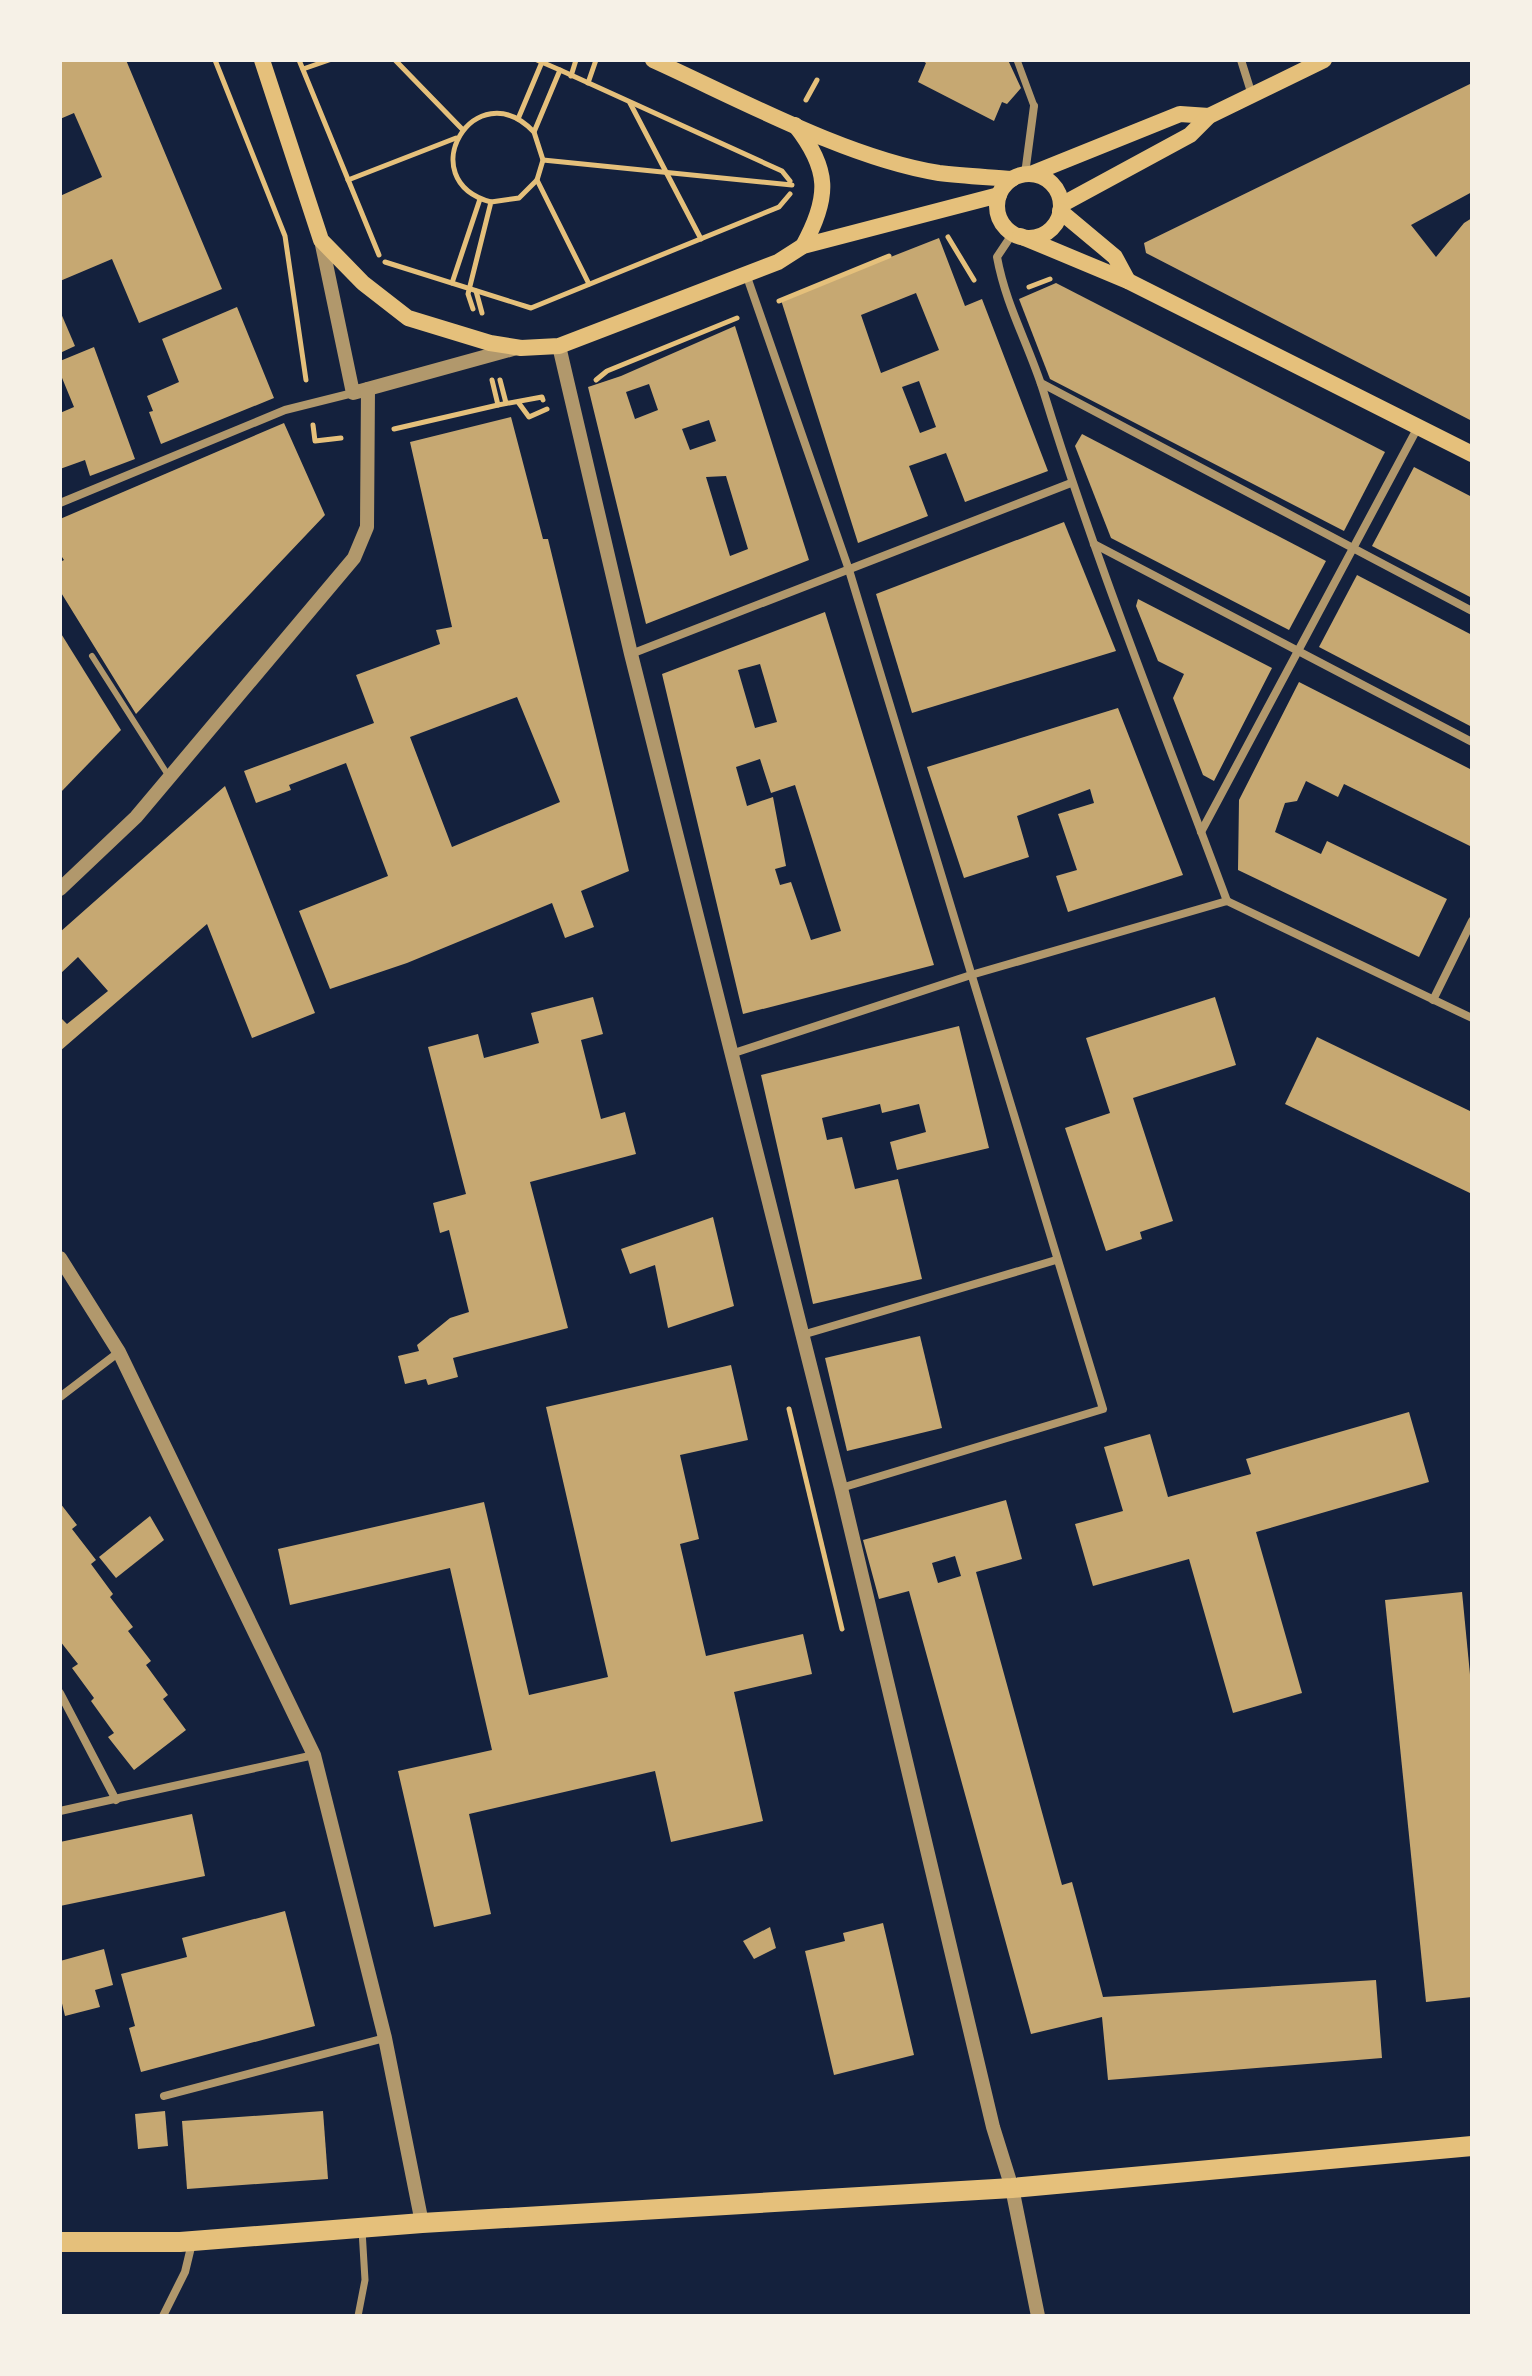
<svg xmlns="http://www.w3.org/2000/svg" width="1532" height="2376" font-family="'Public Sans',sans-serif">
  <style>
    .building { fill: #c6a872; fill-rule: evenodd }
    .lines { fill: none; stroke-linecap: round; stroke-linejoin: round }
    .path { stroke: #e5c07b; stroke-width: 5 }
    .service { stroke: #b1986c; stroke-width: 6 }
    .pedestrian { stroke: #b1986c; stroke-width: 7 }
    .minor { stroke: #b1986c; stroke-width: 8 }
    .tertiary { stroke: #b1986c; stroke-width: 14 }
    .secondary { stroke: #e5c07b; stroke-width: 16 }
    .primary { stroke: #e5c07b; stroke-width: 20 }
  </style>
  <rect width="100%" height="100%" fill="#14213d"/>
  <g class="building">
    <polygon points="60,60 126,60 222,289 139,323 112,259 60,281 60,196 102,177 74,113 60,119"/>
    <polygon points="921,60 1008,60 1021,88 1007,104 1002,102 994,121 918,82 926,63"/>
    <polygon points="1472,83 1472,192 1411,225 1436,257 1464,223 1472,218 1472,421 1146,253 1144,243"/>
    <path d="M939,238l26,68 17,-7 66,172 -83,31 -19,-49 -37,13 19,50 -70,27 -77,-243zM916,293l23,57 -58,23 -20,-58zM919,381l17,46 -16,6 -18,-46z"/>
    <polygon points="1056,283 1385,452 1344,531 1050,379 1019,299"/>
    <polygon points="237,307 274,398 161,444 149,412 153,411 147,396 179,382 162,339"/>
    <polygon points="60,311 75,346 60,353"/>
    <path d="M735,326l74,234 -163,64 -58,-237 33,-11zM649,384l9,26 -23,9 -9,-27zM709,420l7,21 -26,9 -8,-21zM726,476l22,73 -18,7 -24,-79z"/>
    <polygon points="94,347 135,459 90,476 85,460 60,469 60,413 74,407 60,373 60,361"/>
    <path d="M511,417l32,122h5l81,332 -48,20 13,36 -29,11 -13,-35 -145,60 -77,26 -31,-78 89,-35 -42,-113 -57,22 2,5 -35,13 -12,-32 130,-48 -18,-48 84,-31 -4,-14 16,-3 -42,-185zM517,697l43,105 -108,45 -42,-110z"/>
    <polygon points="284,423 325,515 136,714 60,591 60,562 64,560 60,554 60,519"/>
    <polygon points="1082,434 1326,561 1289,630 1111,538 1075,446"/>
    <polygon points="1414,467 1472,497 1472,598 1372,546"/>
    <polygon points="1064,522 1116,651 912,713 876,594"/>
    <polygon points="1357,575 1472,635 1472,727 1319,647"/>
    <polygon points="1138,599 1272,668 1214,781 1203,775 1173,698 1184,674 1158,661 1136,606"/>
    <path d="M825,612l109,353 -191,49 -81,-340zM760,664l17,58 -22,6 -17,-58zM760,759l11,34 24,-8 46,146 -30,9 -20,-58 -11,3 -5,-16 11,-3 -13,-69 -26,9 -11,-39z"/>
    <polygon points="60,632 121,730 60,793"/>
    <polygon points="1299,682 1472,770 1472,847 1344,784 1338,797 1306,781 1297,801 1285,803 1275,832 1321,854 1327,841 1447,899 1419,957 1238,870 1239,800"/>
    <polygon points="1118,708 1183,875 1068,912 1056,876 1077,870 1058,814 1094,803 1090,789 1017,816 1029,857 964,878 927,767"/>
    <polygon points="225,786 315,1013 252,1038 207,924 60,1051 60,1017 67,1024 108,991 78,957 60,974 60,932"/>
    <polygon points="593,997 603,1034 581,1040 601,1119 625,1112 636,1154 530,1182 568,1328 453,1358 458,1377 428,1385 426,1379 405,1384 398,1356 419,1351 417,1345 450,1318 469,1312 449,1230 440,1233 433,1203 466,1194 428,1047 478,1034 484,1058 539,1043 531,1013"/>
    <polygon points="1215,997 1236,1065 1133,1098 1173,1221 1140,1232 1142,1239 1106,1251 1065,1128 1110,1113 1086,1038"/>
    <polygon points="959,1026 989,1148 897,1170 890,1142 926,1132 919,1104 882,1113 880,1104 822,1118 827,1140 842,1137 855,1189 898,1179 922,1279 813,1304 761,1075"/>
    <polygon points="1317,1037 1472,1112 1472,1194 1285,1104"/>
    <polygon points="713,1217 734,1306 668,1328 655,1265 630,1274 621,1249"/>
    <polygon points="920,1336 942,1428 847,1451 825,1358"/>
    <polygon points="731,1365 748,1440 680,1455 699,1539 680,1544 706,1656 803,1634 812,1674 734,1692 763,1821 671,1842 655,1771 469,1814 491,1914 434,1927 398,1771 492,1750 450,1568 290,1605 278,1549 484,1502 529,1695 608,1677 546,1407"/>
    <polygon points="1409,1412 1429,1482 1256,1532 1302,1693 1233,1713 1189,1559 1093,1586 1075,1524 1123,1511 1104,1447 1150,1434 1168,1497 1251,1474 1246,1459"/>
    <path d="M1006,1500l16,59 -46,13 86,313 10,-3 31,115 273,-17 6,78 -274,22 -6,-63 -71,17 -122,-443 -30,8 -16,-59zM955,1556l6,20 -23,7 -6,-20z"/>
    <polygon points="60,1503 77,1525 72,1529 96,1560 91,1564 113,1594 110,1597 133,1627 128,1631 151,1661 146,1665 168,1695 163,1699 186,1730 134,1770 108,1737 114,1733 91,1701 94,1698 72,1668 78,1664 60,1641"/>
    <polygon points="150,1516 164,1540 116,1578 99,1557"/>
    <polygon points="1462,1592 1472,1695 1472,1997 1426,2002 1385,1600"/>
    <polygon points="192,1814 205,1876 60,1906 60,1842"/>
    <polygon points="285,1911 315,2026 141,2072 129,2028 135,2026 121,1974 187,1957 182,1938"/>
    <polygon points="883,1923 914,2055 834,2075 805,1951 845,1941 843,1933"/>
    <polygon points="770,1927 776,1948 754,1959 743,1941"/>
    <polygon points="104,1949 113,1985 95,1990 100,2007 65,2016 60,1995 60,1961"/>
    <polygon points="165,2111 168,2146 138,2149 135,2114"/>
    <polygon points="323,2111 328,2179 187,2189 182,2121"/>
  </g>
  <g class="lines">
    <g class="path">
      <polyline points="215,60 285,236 306,380"/>
      <polyline points="299,60 379,255"/>
      <polyline points="395,60 463,130"/>
      <polyline points="537,60 560,70"/>
      <polyline points="303,69 329,60"/>
      <polyline points="571,76 576,60"/>
      <polyline points="588,83 596,60"/>
      <polyline points="806,100 817,80"/>
      <polyline points="630,103 701,239"/>
      <polyline points="518,119 542,62"/>
      <polyline points="543,160 792,185"/>
      <polyline points="348,180 456,138"/>
      <polyline points="537,180 589,284"/>
      <path d="M491,202c-81,-22 -16,-132 43,-70"/>
      <polyline points="948,237 974,280"/>
      <polyline points="385,262 531,308 779,207 790,194"/>
      <polyline points="452,283 480,199"/>
      <polyline points="1029,287 1050,279"/>
      <polyline points="476,291 482,313"/>
      <polyline points="779,301 889,256"/>
      <polyline points="473,309 468,294 491,202 519,198 537,180 543,160 534,132 560,70 782,171 790,181"/>
      <polyline points="492,380 498,405 542,397 543,400"/>
      <polyline points="500,380 506,403"/>
      <polyline points="596,380 607,371 737,318"/>
      <polyline points="518,402 529,417 547,409"/>
      <polyline points="313,425 315,441 341,438"/>
      <polyline points="394,429 498,405"/>
      <polyline points="789,1409 842,1629"/>
    </g>
    <polyline class="service" points="92,656 168,775"/>
    <g class="pedestrian">
      <polyline points="1017,60 1034,106"/>
      <polyline points="358,2316 365,2280 362,2230"/>
    </g>
    <g class="minor">
      <polyline points="1241,60 1252,95"/>
      <polyline points="1025,174 1034,106"/>
      <path d="M1013,233l-16,24c9,49 31,86 46,133 53,173 121,341 184,511"/>
      <polyline points="746,274 849,570 1103,1409 841,1488"/>
      <polyline points="1041,383 1472,611"/>
      <polyline points="60,503 285,410 353,393"/>
      <polyline points="1094,544 1472,742"/>
      <polyline points="631,654 1071,483"/>
      <polyline points="1201,832 1418,427"/>
      <polyline points="1433,1000 1472,921"/>
      <polyline points="734,1053 971,975 1227,901 1472,1018"/>
      <polyline points="802,1335 1056,1260"/>
      <polyline points="60,1397 119,1352"/>
      <polyline points="60,1693 116,1800"/>
      <polyline points="60,1811 314,1755"/>
      <polyline points="164,2096 385,2038"/>
      <polyline points="163,2316 185,2272 192,2243"/>
    </g>
    <g class="tertiary">
      <polyline points="321,240 353,393 513,349"/>
      <polyline points="559,346 631,654 841,1488 993,2127 1012,2188 1038,2316"/>
      <polyline points="60,889 136,817 354,558 367,527 368,389"/>
      <polyline points="60,1258 119,1352 314,1755 385,2038 422,2223"/>
    </g>
    <g class="secondary">
      <polyline points="262,60 321,240 363,283 408,318 490,343 521,348 559,346 778,262 803,246 999,195"/>
      <path d="M653,60c84,38 196,99 286,113 24,3 49,4 73,6"/>
      <path d="M795,125c35,44 35,72 8,121"/>
      <polyline points="1031,174 1180,114 1209,116"/>
      <circle cx="1029" cy="206" r="32"/>
      <polyline points="1061,205 1190,135 1209,116 1324,60"/>
      <polyline points="1060,211 1115,257 1128,281"/>
      <polyline points="1020,236 1128,281 1472,454"/>
    </g>
    <polyline class="primary" points="60,2242 180,2242 422,2223 1012,2188 1472,2146"/>
  </g>
  <rect width="1532" height="2376" fill="none" stroke="#f6f1e7" stroke-width="124"/>
</svg>
